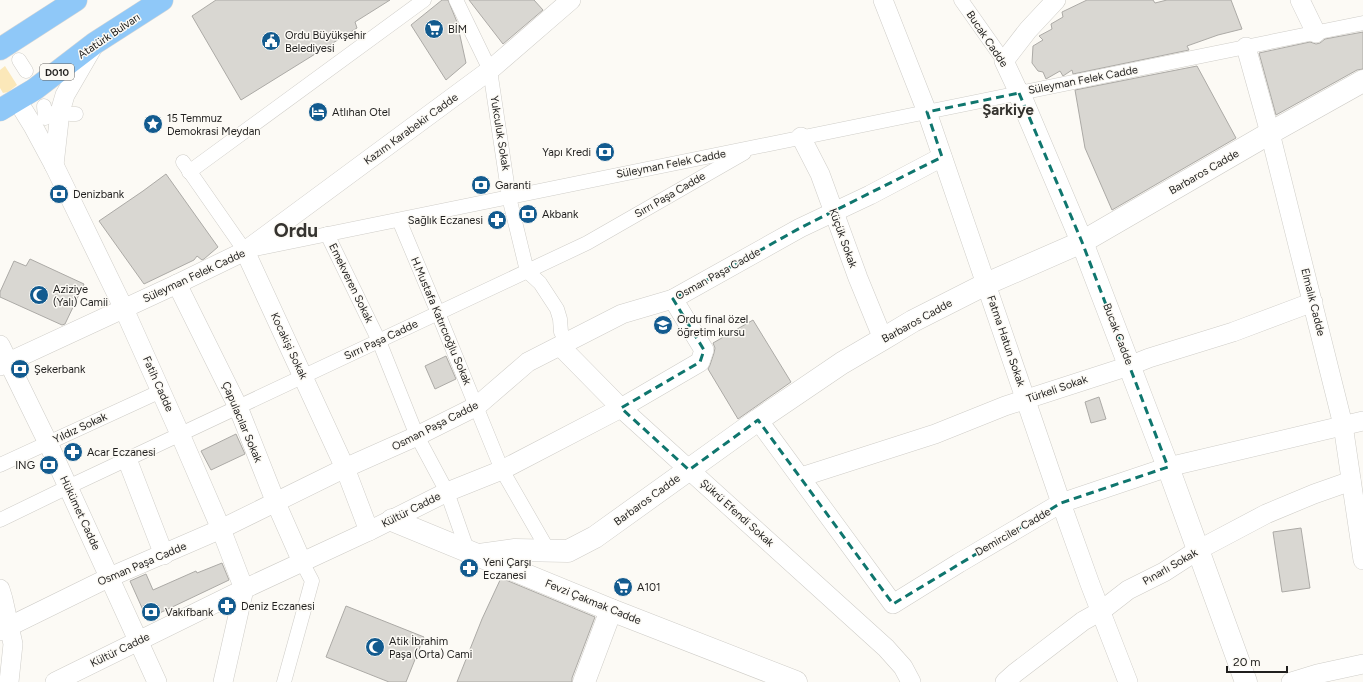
<svg xmlns="http://www.w3.org/2000/svg" width="1363" height="682" font-family="Figtree,sans-serif">
  <style>
    .green { fill: #fbe8b9 }
    .building { fill: #d9d7d2; stroke: #acaaa6 }
    .lines { fill: none; stroke-linecap: round; stroke-linejoin: round }
    .pedestrian-casing { stroke: #cfcdc8; stroke-width: 15 }
    .minor-casing { stroke: #cfcdc8; stroke-width: 20 }
    .tertiary-casing { stroke: #cfcdc8; stroke-width: 23 }
    .trunk-casing { stroke: #d7d7d6; stroke-width: 23 }
    .pedestrian { stroke: #fff; stroke-width: 14 }
    .minor { stroke: #fff; stroke-width: 19 }
    .tertiary { stroke: #fff; stroke-width: 22 }
    .trunk { stroke: #8fc8f8; stroke-width: 22 }
    .marked { fill: none; stroke: #0f766e; stroke-width: 3; stroke-dasharray: 8 5; stroke-linejoin: round }
    .labels { text-anchor: middle; dominant-baseline: central; stroke-width: 3; stroke-linejoin: round; paint-order: stroke }
    .shield { fill: #fcfaf5; stroke: #62615e; stroke-width: 1 }
    .shield-label { font-size: 10px; font-weight: bold; fill: #201f1e }
    .poi-label { font-size: 11px; fill: #201f1e; stroke: #fcfaf5; text-anchor: start }
    .street-label { font-size: 11px; fill: #201f1e; stroke: #fcfaf5 }
    .district-label { font-size: 15px; font-weight: bold; fill: #35332f; stroke: #fcfaf5 }
    .town-label { font-size: 19px; font-weight: bold; fill: #35332f; stroke: #fcfaf5 }
  </style>
  <rect width="100%" height="100%" fill="#fcfaf5"/>
  <polygon class="green" points="5,66 17,85 8,92 3,93 0,88 0,70"/>
  <g class="building">
    <polygon points="216,0 390,0 355,22 357,28 241,100 192,16"/>
    <polygon points="442,0 448,0 457,22 466,63 446,80 411,25"/>
    <polygon points="469,0 534,0 543,10 503,44"/>
    <polygon points="1087,0 1153,0 1155,3 1167,0 1231,0 1242,29 1218,35 1187,46 1189,50 1073,74 1072,70 1063,76 1060,71 1046,79 1043,72 1038,71 1032,63 1033,46 1043,40 1039,36 1052,29 1051,24 1063,17 1062,12"/>
    <polygon points="1363,32 1363,69 1357,70 1276,115 1259,53 1310,42 1316,44 1320,43 1325,39"/>
    <polygon points="1197,66 1236,138 1112,210 1085,148 1075,90"/>
    <polygon points="166,174 218,247 204,259 202,260 197,256 194,260 144,284 99,221 143,191"/>
    <polygon points="30,259 84,284 65,324 62,325 0,297 0,292 14,261 26,266"/>
    <polygon points="753,320 791,382 738,419 708,369 710,365 714,353 715,348 713,343"/>
    <polygon points="446,356 456,379 435,389 425,366"/>
    <polygon points="1099,397 1106,419 1091,423 1085,402"/>
    <polygon points="236,434 245,454 211,470 201,451"/>
    <polygon points="1301,528 1310,588 1282,592 1273,532"/>
    <polygon points="222,563 229,580 147,619 130,581 146,574 153,590 196,571 197,573"/>
    <polygon points="501,578 595,617 572,678 572,682 457,682 482,619"/>
    <polygon points="346,606 424,637 406,682 389,682 326,657"/>
  </g>
  <g class="lines">
    <g class="pedestrian-casing">
      <g id="pedestrian">
        <polyline points="456,0 490,70 509,197 527,271 540,283 557,309 560,319 561,332 564,337 560,346"/>
        <polyline points="961,0 1004,61"/>
        <polyline points="19,60 26,71"/>
        <polyline points="44,106 45,118 53,113"/>
        <polyline points="70,114 76,114"/>
        <polyline points="183,162 245,251 1363,23"/>
        <polyline points="189,172 424,0"/>
        <polyline points="399,220 438,313 502,470 548,550"/>
        <polyline points="327,234 379,341 417,436 447,492 468,552"/>
        <polyline points="0,465 161,391"/>
        <polyline points="0,520 68,487 587,243 744,153"/>
        <polyline points="284,682 312,581 302,562"/>
      </g>
    </g>
    <g class="minor-casing">
      <g id="minor">
        <polyline points="883,0 927,112 1061,503 1090,584 1128,682"/>
        <polyline points="1300,0 1316,33"/>
        <polyline points="1246,47 1270,133 1343,425 1363,560"/>
        <polyline points="1019,93 1004,61 1028,30 1056,0"/>
        <polyline points="17,100 33,126 54,165 124,309 180,434 221,529 244,589 223,682"/>
        <polyline points="801,137 820,174 858,278 883,339"/>
        <polyline points="54,165 60,112 65,95 94,45"/>
        <polyline points="245,251 345,468 369,531"/>
        <polyline points="177,284 238,407 276,503 302,562"/>
        <polyline points="0,345 48,443 157,682"/>
        <polyline points="560,346 621,408 886,648 903,667 911,682"/>
        <polyline points="0,366 177,284 245,251 490,70 571,0"/>
        <polyline points="758,420 893,604 959,563 1061,503 1168,467 1363,421"/>
        <polyline points="127,459 164,555"/>
        <polyline points="801,477 935,434 1005,406 1064,387 1129,366 1149,358 1233,332 1313,302"/>
        <polyline points="0,589 3,599 13,644 9,682"/>
        <polyline points="0,631 110,577 221,529 345,468 417,436 477,406 528,362 622,314 673,299 800,228 870,195 942,157"/>
        <polyline points="55,682 244,589 369,531 447,492 502,470 621,408 700,362 704,350 673,299"/>
        <polyline points="1005,682 1015,673 1083,621 1101,611 1128,590 1164,572 1198,550 1266,514 1314,494 1351,481"/>
        <polyline points="1291,682 1317,674 1363,664"/>
      </g>
    </g>
    <g class="tertiary-casing">
      <g id="tertiary">
        <polyline points="1019,93 1082,242 1168,467 1246,682"/>
        <polyline points="392,520 611,610 796,682"/>
        <polyline points="479,555 515,550 568,551 595,537 758,420 842,363 883,339 913,321 986,284 1082,242 1270,133 1363,81"/>
        <polyline points="584,682 611,610"/>
      </g>
    </g>
    <g class="trunk-casing">
      <g id="trunk">
        <polyline points="0,49 76,0"/>
        <polyline points="0,110 35,89 95,43 162,0"/>
      </g>
    </g>
    <use href="#pedestrian" class="pedestrian"/>
    <use href="#minor" class="minor"/>
    <use href="#tertiary" class="tertiary"/>
    <use href="#trunk" class="trunk"/>
  </g>
  <path class="marked" d="M1019,93l63,149 86,225 -107,36 -168,101 -135,-184 -69,50 -68,-62 79,-46 4,-12 -31,-51 127,-71 142,-71 -15,-45z"/>
  <defs>
    <g id="supermarket-disc" transform="scale(1)"><circle r="9.5" fill="#135b8f" stroke="#fcfaf5"/><path d="M-6-5.5h2.5l.6 2H6L4.5 2H-2.5L-4.4-4H-6ZM-1.5 3.2a1.3 1.3 0 1 0 .1 0ZM3 3.2a1.3 1.3 0 1 0 .1 0Z" fill="#fff"/></g>
    <g id="civic-disc" transform="scale(1)"><circle r="9.5" fill="#135b8f" stroke="#fcfaf5"/><path d="M-.6-6.5H3V-4.5H.6V-3L4-1V1h2V6H-6V1h2V-1L-.6-3ZM-1.2 2.5V6h2.4V2.5Z" fill="#fff"/></g>
    <g id="hotel-disc" transform="scale(1)"><circle r="9.5" fill="#135b8f" stroke="#fcfaf5"/><path d="M-6-4.5h1.5V1H6V5H4.5V3h-9V5H-6ZM-4 0a1.8 1.8 0 1 1 3.6 0ZM.5 0V-2.5h3Q6-2.5 6 0Z" fill="#fff"/></g>
    <g id="sight-disc" transform="scale(1)"><circle r="9.5" fill="#135b8f" stroke="#fcfaf5"/><path d="M0-6L1.8-2.2L6-1.7L2.9 1.2L3.7 5.4L0 3.3L-3.7 5.4L-2.9 1.2L-6-1.7L-1.8-2.2Z" fill="#fff"/></g>
    <g id="bank-disc" transform="scale(1)"><circle r="9.5" fill="#135b8f" stroke="#fcfaf5"/><path d="M-6-4H6V4H-6ZM0-2.3a2.3 2.3 0 1 0 0 4.6a2.3 2.3 0 1 0 0-4.6Z" fill="#fff"/></g>
    <g id="pharmacy-disc" transform="scale(1)"><circle r="9.5" fill="#135b8f" stroke="#fcfaf5"/><path d="M-2-6h4v4h4v4h-4v4h-4v-4h-4v-4h4Z" fill="#fff"/></g>
    <g id="mosque-disc" transform="scale(1)"><circle r="9.5" fill="#135b8f" stroke="#fcfaf5"/><path d="M3.5-4.9A6 6 0 1 0 3.5 4.9A5 5 0 1 1 3.5-4.9Z" fill="#fff"/></g>
    <g id="school-disc" transform="scale(1)"><circle r="9.5" fill="#135b8f" stroke="#fcfaf5"/><path d="M0-5L7-2L0 1L-7-2ZM-4 1L0 2.5L4 1V4Q0 6-4 4Z" fill="#fff"/></g>
  </defs>
  <g fill-rule="evenodd">
    <use href="#supermarket-disc" x="434" y="29"/>
    <use href="#civic-disc" x="271" y="41"/>
    <use href="#hotel-disc" x="318" y="112"/>
    <use href="#sight-disc" x="153" y="124"/>
    <use href="#bank-disc" x="605" y="152"/>
    <use href="#bank-disc" x="481" y="185"/>
    <use href="#bank-disc" x="59" y="194"/>
    <use href="#bank-disc" x="528" y="214"/>
    <use href="#pharmacy-disc" x="497" y="220"/>
    <use href="#mosque-disc" x="39" y="295"/>
    <use href="#school-disc" x="663" y="325"/>
    <use href="#bank-disc" x="20" y="369"/>
    <use href="#pharmacy-disc" x="73" y="452"/>
    <use href="#bank-disc" x="49" y="465"/>
    <use href="#pharmacy-disc" x="469" y="568"/>
    <use href="#supermarket-disc" x="623" y="587"/>
    <use href="#pharmacy-disc" x="227" y="606"/>
    <use href="#bank-disc" x="151" y="612"/>
    <use href="#mosque-disc" x="375" y="647"/>
  </g>
  <g class="labels">
    <rect class="shield" x="40" y="64" width="34" height="16" rx="3"/>
    <g class="shield-label">
      <text x="57" y="72">D010</text>
    </g>
    <g class="poi-label">
      <text x="448" y="29">BİM</text>
      <text x="285" y="35">Ordu Büyükşehir<tspan x="285" dy="13">Belediyesi</tspan></text>
      <text x="332" y="112">Atlıhan Otel</text>
      <text x="167" y="118">15 Temmuz<tspan x="167" dy="13">Demokrasi Meydan</tspan></text>
      <text x="591" y="152" text-anchor="end">Yapı Kredi</text>
      <text x="495" y="185">Garanti</text>
      <text x="73" y="194">Denizbank</text>
      <text x="542" y="214">Akbank</text>
      <text x="483" y="220" text-anchor="end">Sağlık Eczanesi</text>
      <text x="53" y="289">Aziziye<tspan x="53" dy="13">(Yalı) Camii</tspan></text>
      <text x="677" y="319">Ordu final özel<tspan x="677" dy="13">öğretim kursu</tspan></text>
      <text x="34" y="369">Şekerbank</text>
      <text x="87" y="452">Acar Eczanesi</text>
      <text x="35" y="465" text-anchor="end">ING</text>
      <text x="483" y="562">Yeni Çarşı<tspan x="483" dy="13">Eczanesi</tspan></text>
      <text x="637" y="587">A101</text>
      <text x="241" y="606">Deniz Eczanesi</text>
      <text x="165" y="612">Vakıfbank</text>
      <text x="389" y="641">Atik İbrahim<tspan x="389" dy="13">Paşa (Orta) Cami</tspan></text>
    </g>
    <g class="street-label">
      <text transform="translate(109 36) rotate(-34)">Atatürk Bulvarı</text>
      <text transform="translate(987 39) rotate(56)">Bucak Cadde</text>
      <text transform="translate(1083 80) rotate(-11)">Süleyman Felek Cadde</text>
      <text transform="translate(411 129) rotate(-36)">Kazım Karabekir Cadde</text>
      <text transform="translate(500 133) rotate(81)">Yukculuk Sokak</text>
      <text transform="translate(671 164) rotate(-11)">Süleyman Felek Cadde</text>
      <text transform="translate(1204 172) rotate(-30)">Barbaros Cadde</text>
      <text transform="translate(670 195) rotate(-30)">Sırrı Paşa Cadde</text>
      <text transform="translate(843 238) rotate(70)">Küçük Sokak</text>
      <text transform="translate(718 274) rotate(-29)">Osman Paşa Cadde</text>
      <text transform="translate(194 276) rotate(-25)">Süleyman Felek Cadde</text>
      <text transform="translate(351 283) rotate(64)">Emekveren Sokak</text>
      <text transform="translate(1313 302) rotate(76)">Elmalık Cadde</text>
      <text transform="translate(441 321) rotate(67)">H.Mustafa Katırcıoğlu Sokak</text>
      <text transform="translate(917 321) rotate(-29)">Barbaros Cadde</text>
      <text transform="translate(1118 334) rotate(69)">Bucak Cadde</text>
      <text transform="translate(381 340) rotate(-25)">Sırrı Paşa Cadde</text>
      <text transform="translate(1006 341) rotate(71)">Fatma Hatun Sokak</text>
      <text transform="translate(289 346) rotate(65)">Kocakişi Sokak</text>
      <text transform="translate(158 384) rotate(66)">Fatih Cadde</text>
      <text transform="translate(1057 389) rotate(-19)">Türkeli Sokak</text>
      <text transform="translate(242 422) rotate(67)">Çapulacılar Sokak</text>
      <text transform="translate(435 426) rotate(-27)">Osman Paşa Cadde</text>
      <text transform="translate(80 428) rotate(-25)">Yıldız Sokak</text>
      <text transform="translate(647 500) rotate(-36)">Barbaros Cadde</text>
      <text transform="translate(411 510) rotate(-27)">Kültür Cadde</text>
      <text transform="translate(80 513) rotate(65)">Hükümet Cadde</text>
      <text transform="translate(737 513) rotate(42)">Şükrü Efendi Sokak</text>
      <text transform="translate(1013 532) rotate(-30)">Demirciler Cadde</text>
      <text transform="translate(142 564) rotate(-23)">Osman Paşa Cadde</text>
      <text transform="translate(1170 567) rotate(-30)">Pınarlı Sokak</text>
      <text transform="translate(593 602) rotate(22)">Fevzi Çakmak Cadde</text>
      <text transform="translate(120 650) rotate(-26)">Kültür Cadde</text>
    </g>
    <g class="district-label">
      <text x="1008" y="110">Şarkiye</text>
    </g>
    <g class="town-label">
      <text x="296" y="230">Ordu</text>
    </g>
  </g>
  <path d="M1227 666v6h60v-6" fill="none" stroke="#201f1e" stroke-width="2"/>
  <text x="1233" y="666" font-size="12" fill="#201f1e" stroke="#fcfaf5" stroke-width="3" paint-order="stroke">20 m</text>
</svg>
